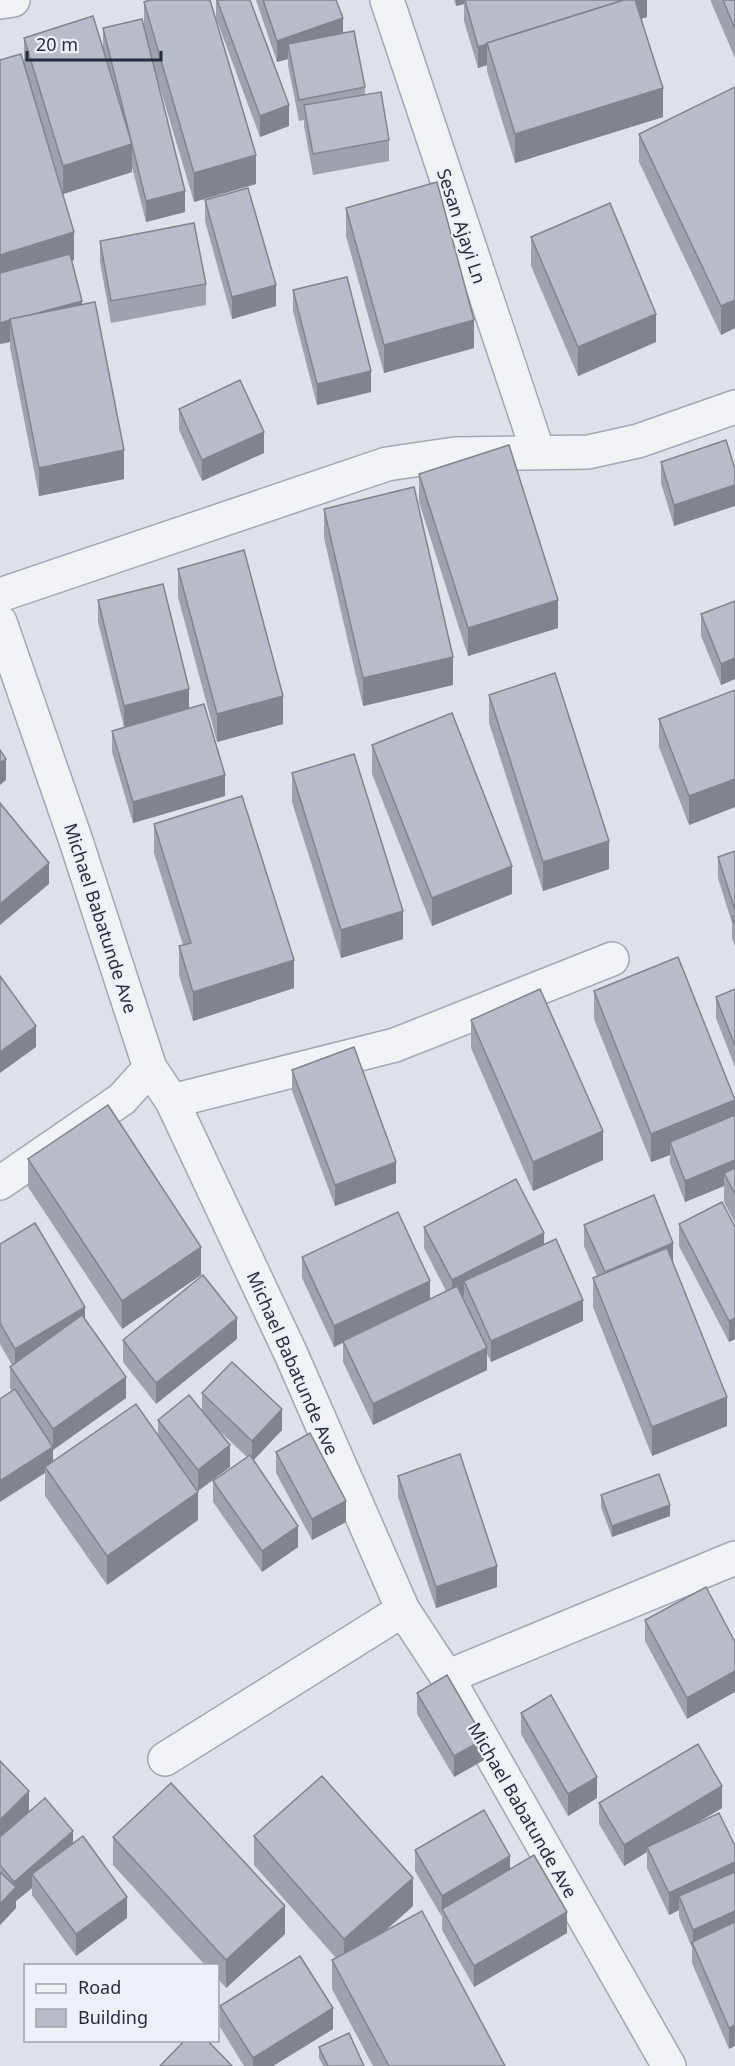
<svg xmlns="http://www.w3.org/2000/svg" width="735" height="2066" font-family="'Noto Sans',sans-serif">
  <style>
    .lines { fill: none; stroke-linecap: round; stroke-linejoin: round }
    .minor-casing { stroke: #a3a7b2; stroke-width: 36 }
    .minor { stroke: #f1f2f6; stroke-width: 33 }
    .wall { fill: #9ea2ac }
    .shaded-wall { fill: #81848c }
    .building { fill: #b8bcc8; stroke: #81848c; stroke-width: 1.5 }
    .labels { text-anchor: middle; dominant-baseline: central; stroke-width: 4.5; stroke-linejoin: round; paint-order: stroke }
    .street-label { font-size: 18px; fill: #272d40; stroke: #edf0f6 }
  </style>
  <rect width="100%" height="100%" fill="#dee1e8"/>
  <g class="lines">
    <g class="minor-casing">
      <g id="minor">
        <polyline points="387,0 538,452"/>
        <polyline points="0,2 13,0"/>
        <polyline points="0,595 387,464 455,454 588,452 638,441 735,407"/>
        <polyline points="0,622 75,838 150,1068 172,1101 291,1354 403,1610 447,1677 669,2066"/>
        <polyline points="172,1101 395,1045 612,959"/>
        <polyline points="0,1183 122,1099 150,1068"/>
        <polyline points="447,1677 735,1558"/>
        <polyline points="165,1759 403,1610"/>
      </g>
    </g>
    <use href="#minor" class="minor"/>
  </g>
  <g class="wall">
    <polygon points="216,0 250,0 289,126 260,137 216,18"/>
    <polygon points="256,0 336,0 343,34 365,87 365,94 389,140 389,161 313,175 304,126 304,120 299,121 288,65 288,59 277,62"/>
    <polygon points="454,0 647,0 647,17 641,19 663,117 515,163 487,71 487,65 478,68 464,21 464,4 456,6"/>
    <polygon points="711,0 735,0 735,58 711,2"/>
    <polygon points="144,2 256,184 194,202 153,64 185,212 146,222 132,167 132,172 63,194 42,126 74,260 71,261 124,479 39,496 10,347 10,342 0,344 0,60 24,64 24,38 103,50 103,28 144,24"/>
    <polygon points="735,87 735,328 721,335 639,162 639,134"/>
    <polygon points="205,200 276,306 232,319 205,221"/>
    <polygon points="346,208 474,348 384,373 346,236"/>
    <polygon points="531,237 656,342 578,376 531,266"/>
    <polygon points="100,241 206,284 206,305 111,323 100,262"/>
    <polygon points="293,290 371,392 317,405 293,311"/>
    <polygon points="179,409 264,453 202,481 179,430"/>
    <polygon points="726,440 674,526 661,483 661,462"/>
    <polygon points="419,474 558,628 468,656 419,502"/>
    <polygon points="324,509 453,685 363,706 324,538"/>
    <polygon points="178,569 283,724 217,742 178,597"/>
    <polygon points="98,600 189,708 225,796 133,823 112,752 112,731 140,723 124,727 98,622"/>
    <polygon points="735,601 735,679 721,685 701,636 701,614"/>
    <polygon points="735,690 735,807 689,825 659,747 659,719"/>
    <polygon points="489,695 609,869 543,891 489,723"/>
    <polygon points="372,745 512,894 432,926 372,774"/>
    <polygon points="292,773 403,939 341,958 292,802"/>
    <polygon points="154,824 294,988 193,1021 179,975 179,946 183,945 154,853"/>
    <polygon points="735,851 735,946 732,938 732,923 718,878 718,857"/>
    <polygon points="735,989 735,1067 716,1018 716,997"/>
    <polygon points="594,991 735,1098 735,1223 724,1202 724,1186 685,1202 670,1163 670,1155 651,1162 594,1019"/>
    <polygon points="471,1020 603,1160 533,1191 471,1048"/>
    <polygon points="292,1070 396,1183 335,1206 292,1091"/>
    <polygon points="28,1159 201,1275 122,1329 28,1187"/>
    <polygon points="679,1224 735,1227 735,1339 729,1342 679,1246"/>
    <polygon points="584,1225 673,1264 727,1426 652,1456 593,1307 593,1278 597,1276 584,1246"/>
    <polygon points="424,1227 544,1244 583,1321 491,1362 487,1354 487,1370 373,1425 343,1362 343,1342 334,1347 302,1278 302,1257 430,1299 446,1291 424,1248"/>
    <polygon points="0,1244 85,1319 126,1398 53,1450 53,1462 158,1435 158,1420 202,1411 202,1393 282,1430 253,1460 298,1547 262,1572 213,1502 213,1481 247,1457 213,1425 230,1467 198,1491 196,1489 198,1520 107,1585 45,1496 45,1473 12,1391 10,1388 10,1367 12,1365 0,1344"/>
    <polygon points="237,1339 156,1404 123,1362 123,1340"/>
    <polygon points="276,1452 346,1522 312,1540 276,1473"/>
    <polygon points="398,1476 497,1587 436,1608 398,1497"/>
    <polygon points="601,1495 670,1516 612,1537 601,1507"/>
    <polygon points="706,1587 687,1719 645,1641 645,1620"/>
    <polygon points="417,1693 484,1760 454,1777 417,1714"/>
    <polygon points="521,1713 597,1798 568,1816 521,1734"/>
    <polygon points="0,1761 29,1811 73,1844 127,1918 76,1956 32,1895 32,1888 16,1901 16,1908 0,1925"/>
    <polygon points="599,1803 722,1808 690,1827 735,1846 729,2049 692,1963 692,1948 679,1917 679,1910 669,1915 647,1868 647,1852 624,1866 599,1824"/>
    <polygon points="254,1836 413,1906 383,1933 505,2066 373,2066 332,1989 332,1960 336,1958 254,1865"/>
    <polygon points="113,1837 285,1934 226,1988 218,1979 218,1965 205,1965 113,1865"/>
    <polygon points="415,1850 510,1869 567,1933 474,1987 442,1930 442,1917 415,1871"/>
    <polygon points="220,2006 333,2029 273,2066 244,2066 220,2027"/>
    <polygon points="319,2047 364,2066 323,2066 319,2058"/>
  </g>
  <g class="shaded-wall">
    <polygon points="456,0 464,0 464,4 456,6"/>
    <polygon points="633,0 647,0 647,17 493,63"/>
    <polygon points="343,18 343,39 288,44 288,59 277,62 277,41"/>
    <polygon points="487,44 487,65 478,68 478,47"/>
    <polygon points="663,88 663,117 515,163 515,134"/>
    <polygon points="289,105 289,126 260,137 260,116"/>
    <polygon points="132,144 132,172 63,194 63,166"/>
    <polygon points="256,155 256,184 194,202 194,173"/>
    <polygon points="185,191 185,212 146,222 146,201"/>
    <polygon points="74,232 74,260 0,283 0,255"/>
    <polygon points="276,285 276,306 232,319 232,297"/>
    <polygon points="735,300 735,328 721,335 721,306"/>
    <polygon points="82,301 82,322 10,320"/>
    <polygon points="656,314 656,342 578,376 578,347"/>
    <polygon points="10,320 10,342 0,344 0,323"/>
    <polygon points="474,320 474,348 384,373 384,345"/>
    <polygon points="371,371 371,392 317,405 317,384"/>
    <polygon points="264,432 264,453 202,481 202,460"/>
    <polygon points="124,450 124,479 39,496 39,468"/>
    <polygon points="735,485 735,506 674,526 674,505"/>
    <polygon points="558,600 558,628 468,656 468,628"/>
    <polygon points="453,657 453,685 363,706 363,678"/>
    <polygon points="735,658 735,679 721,685 721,664"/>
    <polygon points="189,689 189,710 124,727 124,706"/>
    <polygon points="283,696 283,724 217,742 217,714"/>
    <polygon points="6,759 6,780 0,785 0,763"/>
    <polygon points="225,775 225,796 133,823 133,802"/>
    <polygon points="735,779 735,807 689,825 689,796"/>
    <polygon points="609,841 609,869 543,891 543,862"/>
    <polygon points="49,863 49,884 0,925 0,904"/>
    <polygon points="512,866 512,894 432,926 432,898"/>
    <polygon points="403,911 403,939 341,958 341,930"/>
    <polygon points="294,960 294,988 193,1021 193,992"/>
    <polygon points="36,1026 36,1047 0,1073 0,1052"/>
    <polygon points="735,1100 735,1128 670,1142 670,1155 651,1162 651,1134"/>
    <polygon points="603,1131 603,1160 533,1191 533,1162"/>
    <polygon points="735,1160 735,1181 724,1173 724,1186 685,1202 685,1181"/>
    <polygon points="396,1162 396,1183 335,1206 335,1185"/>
    <polygon points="544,1233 544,1254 464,1281 464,1295 452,1301 452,1280"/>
    <polygon points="673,1243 673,1264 605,1293 605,1272"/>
    <polygon points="201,1247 201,1275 122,1329 122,1301"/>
    <polygon points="430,1281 430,1302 334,1347 334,1326"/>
    <polygon points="583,1300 583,1321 491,1362 491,1341"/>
    <polygon points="85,1307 85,1329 15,1370 15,1349"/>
    <polygon points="237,1318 237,1339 156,1404 156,1383"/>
    <polygon points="735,1318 735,1339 729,1342 729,1321"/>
    <polygon points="487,1348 487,1370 373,1425 373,1404"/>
    <polygon points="126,1377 126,1398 53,1450 53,1429"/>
    <polygon points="727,1397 727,1426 652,1456 652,1427"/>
    <polygon points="282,1409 282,1430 252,1462 252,1441"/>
    <polygon points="230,1445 230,1467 198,1491 198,1470"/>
    <polygon points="53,1447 53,1468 45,1467 45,1473 0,1502 0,1481"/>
    <polygon points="198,1492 198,1520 107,1585 107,1556"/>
    <polygon points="346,1501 346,1522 312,1540 312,1519"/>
    <polygon points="670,1505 670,1516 612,1537 612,1526"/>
    <polygon points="298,1526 298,1547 262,1572 262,1551"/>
    <polygon points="497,1566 497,1587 436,1608 436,1587"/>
    <polygon points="735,1671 735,1692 687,1719 687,1698"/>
    <polygon points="484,1739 484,1760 454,1777 454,1756"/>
    <polygon points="597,1777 597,1798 568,1816 568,1794"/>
    <polygon points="722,1786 722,1808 649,1851 647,1847 647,1852 624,1866 624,1845"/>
    <polygon points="29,1791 29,1820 0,1848 0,1820"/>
    <polygon points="73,1831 73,1852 32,1874 32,1888 16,1901 16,1908 0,1925 0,1904 14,1889 14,1882"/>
    <polygon points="510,1856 510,1877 442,1909 442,1917 442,1896"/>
    <polygon points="735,1862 735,1884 679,1896 679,1910 669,1915 669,1893"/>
    <polygon points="413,1878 413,1906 344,1967 344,1939"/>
    <polygon points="127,1897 127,1918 76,1956 76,1934"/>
    <polygon points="285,1906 285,1934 226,1988 226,1960"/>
    <polygon points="735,1911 735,1933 693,1945 693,1930"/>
    <polygon points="567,1912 567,1933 474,1987 474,1966"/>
    <polygon points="333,2008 333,2029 273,2066 253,2066 253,2058"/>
    <polygon points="735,2025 735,2046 729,2049 729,2028"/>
  </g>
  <g class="building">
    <polygon points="150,0 210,0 256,155 194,173 144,2"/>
    <polygon points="217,0 250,0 289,105 260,116"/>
    <polygon points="263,0 336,0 343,18 277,41"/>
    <polygon points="465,0 624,0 487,43 487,44 478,47"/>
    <polygon points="624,0 635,0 663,88 515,134 487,43"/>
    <polygon points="723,0 735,0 735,29"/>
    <polygon points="93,16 132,144 63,166 24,38"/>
    <polygon points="142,19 185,191 146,201 103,28"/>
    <polygon points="354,31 365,87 299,100 288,44"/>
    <polygon points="21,54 74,232 0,255 0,60"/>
    <polygon points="735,87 735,300 721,306 639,134"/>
    <polygon points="381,92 389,140 313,154 304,105"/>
    <polygon points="437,182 474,320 384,345 346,208"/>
    <polygon points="248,188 276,285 232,297 205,200"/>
    <polygon points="610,203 656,314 578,347 531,237"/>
    <polygon points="194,223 206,284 111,301 100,241"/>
    <polygon points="70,254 82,301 30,315 10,319 10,320 0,323 0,273"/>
    <polygon points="347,277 371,371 317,384 293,290"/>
    <polygon points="95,302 124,450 39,468 10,319"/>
    <polygon points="240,380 264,432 202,460 179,409"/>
    <polygon points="726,440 735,469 735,485 674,505 661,462"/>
    <polygon points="509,445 558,600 468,628 419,474"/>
    <polygon points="414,487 453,657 363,678 324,509"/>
    <polygon points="244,550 283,696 217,714 178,569"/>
    <polygon points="163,584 189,689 124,706 98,600"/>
    <polygon points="735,601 735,658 721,664 701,614"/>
    <polygon points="555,673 609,841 543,862 489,695"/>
    <polygon points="735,690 735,779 689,796 659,719"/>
    <polygon points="204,704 225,775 133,802 112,731"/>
    <polygon points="452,713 512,866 432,898 372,745"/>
    <polygon points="0,750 6,759 0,763"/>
    <polygon points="354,754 403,911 341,930 292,773"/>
    <polygon points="242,796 294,960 193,992 179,946 191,943 154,824"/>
    <polygon points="0,803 49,863 0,904"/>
    <polygon points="735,851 735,910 718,857"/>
    <polygon points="735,916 735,925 732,917"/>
    <polygon points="678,957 735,1100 651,1134 594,991"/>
    <polygon points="0,976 36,1026 0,1052"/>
    <polygon points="540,989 603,1131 533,1162 471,1020"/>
    <polygon points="735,989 735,1046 716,997"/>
    <polygon points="354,1047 396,1162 335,1185 292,1070"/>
    <polygon points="108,1105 201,1247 122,1301 28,1159"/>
    <polygon points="735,1115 735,1160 685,1181 670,1142"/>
    <polygon points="735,1168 735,1194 724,1173"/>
    <polygon points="516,1179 544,1233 452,1280 424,1227"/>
    <polygon points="654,1195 673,1243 605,1272 584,1225"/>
    <polygon points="722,1202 735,1227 735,1318 729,1321 679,1224"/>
    <polygon points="398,1212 430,1281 334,1326 302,1257"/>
    <polygon points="35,1223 85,1307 15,1349 0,1323 0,1244"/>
    <polygon points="556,1239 583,1300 491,1341 464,1281"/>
    <polygon points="667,1248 727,1397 652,1427 593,1278"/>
    <polygon points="203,1275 237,1318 156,1383 123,1340"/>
    <polygon points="457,1286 487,1348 373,1404 343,1341"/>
    <polygon points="82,1315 126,1377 53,1429 10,1367"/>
    <polygon points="232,1362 282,1409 252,1441 202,1393"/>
    <polygon points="15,1389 53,1447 0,1481 0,1399"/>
    <polygon points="189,1395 230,1445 198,1470 158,1420"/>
    <polygon points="136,1404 198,1492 107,1556 45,1467"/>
    <polygon points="310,1433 346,1501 312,1519 276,1452"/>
    <polygon points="460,1454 497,1566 436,1587 398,1476"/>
    <polygon points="250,1455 298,1526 262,1551 213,1481"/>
    <polygon points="659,1474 670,1505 612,1526 601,1495"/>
    <polygon points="706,1587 735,1642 735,1671 687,1698 645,1620"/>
    <polygon points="447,1675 484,1739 454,1756 417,1693"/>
    <polygon points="551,1695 597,1777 568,1794 521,1713"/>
    <polygon points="698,1744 722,1786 624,1845 599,1803"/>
    <polygon points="0,1761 29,1791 0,1820"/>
    <polygon points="322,1776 413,1878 344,1939 254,1836"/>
    <polygon points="171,1783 285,1906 226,1960 113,1837"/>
    <polygon points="45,1798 73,1831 14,1882 0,1865 0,1837"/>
    <polygon points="484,1810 510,1856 442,1896 415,1850"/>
    <polygon points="719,1813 735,1846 735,1862 669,1893 647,1847"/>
    <polygon points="83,1836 127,1897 76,1934 32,1874"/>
    <polygon points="534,1855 567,1912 474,1966 442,1909"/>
    <polygon points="0,1872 16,1887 0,1904"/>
    <polygon points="735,1872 735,1911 693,1930 679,1896"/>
    <polygon points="422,1911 505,2066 389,2066 332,1960"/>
    <polygon points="735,1922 735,2025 729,2028 692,1942"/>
    <polygon points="300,1956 333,2008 253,2058 220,2006"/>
    <polygon points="349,2033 364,2066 328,2066 319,2047"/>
    <polygon points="185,2040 207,2040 232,2066 160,2066"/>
  </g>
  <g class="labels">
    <g class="street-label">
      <text transform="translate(462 226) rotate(72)">Sesan Ajayi Ln</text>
      <text transform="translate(101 918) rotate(72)">Michael Babatunde Ave</text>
      <text transform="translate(293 1363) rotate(66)">Michael Babatunde Ave</text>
      <text transform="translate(523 1810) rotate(60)">Michael Babatunde Ave</text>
    </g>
  </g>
  <rect x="24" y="1964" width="195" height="78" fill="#edf0f6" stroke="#9ea2ad" stroke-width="1.5"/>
  <rect x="36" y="1984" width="30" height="9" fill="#f1f2f6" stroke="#9ea2ad" stroke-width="1.5"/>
  <text x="78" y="1994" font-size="18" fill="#272d40">Road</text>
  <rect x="36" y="2009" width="30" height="18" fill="#b8bcc8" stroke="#9ea2ad" stroke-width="1.5"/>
  <text x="78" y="2024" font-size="18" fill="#272d40">Building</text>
  <path d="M27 51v9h134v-9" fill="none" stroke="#272d40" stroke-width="3"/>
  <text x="36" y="51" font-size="18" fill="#272d40" stroke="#edf0f6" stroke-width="4.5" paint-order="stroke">20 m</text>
</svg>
